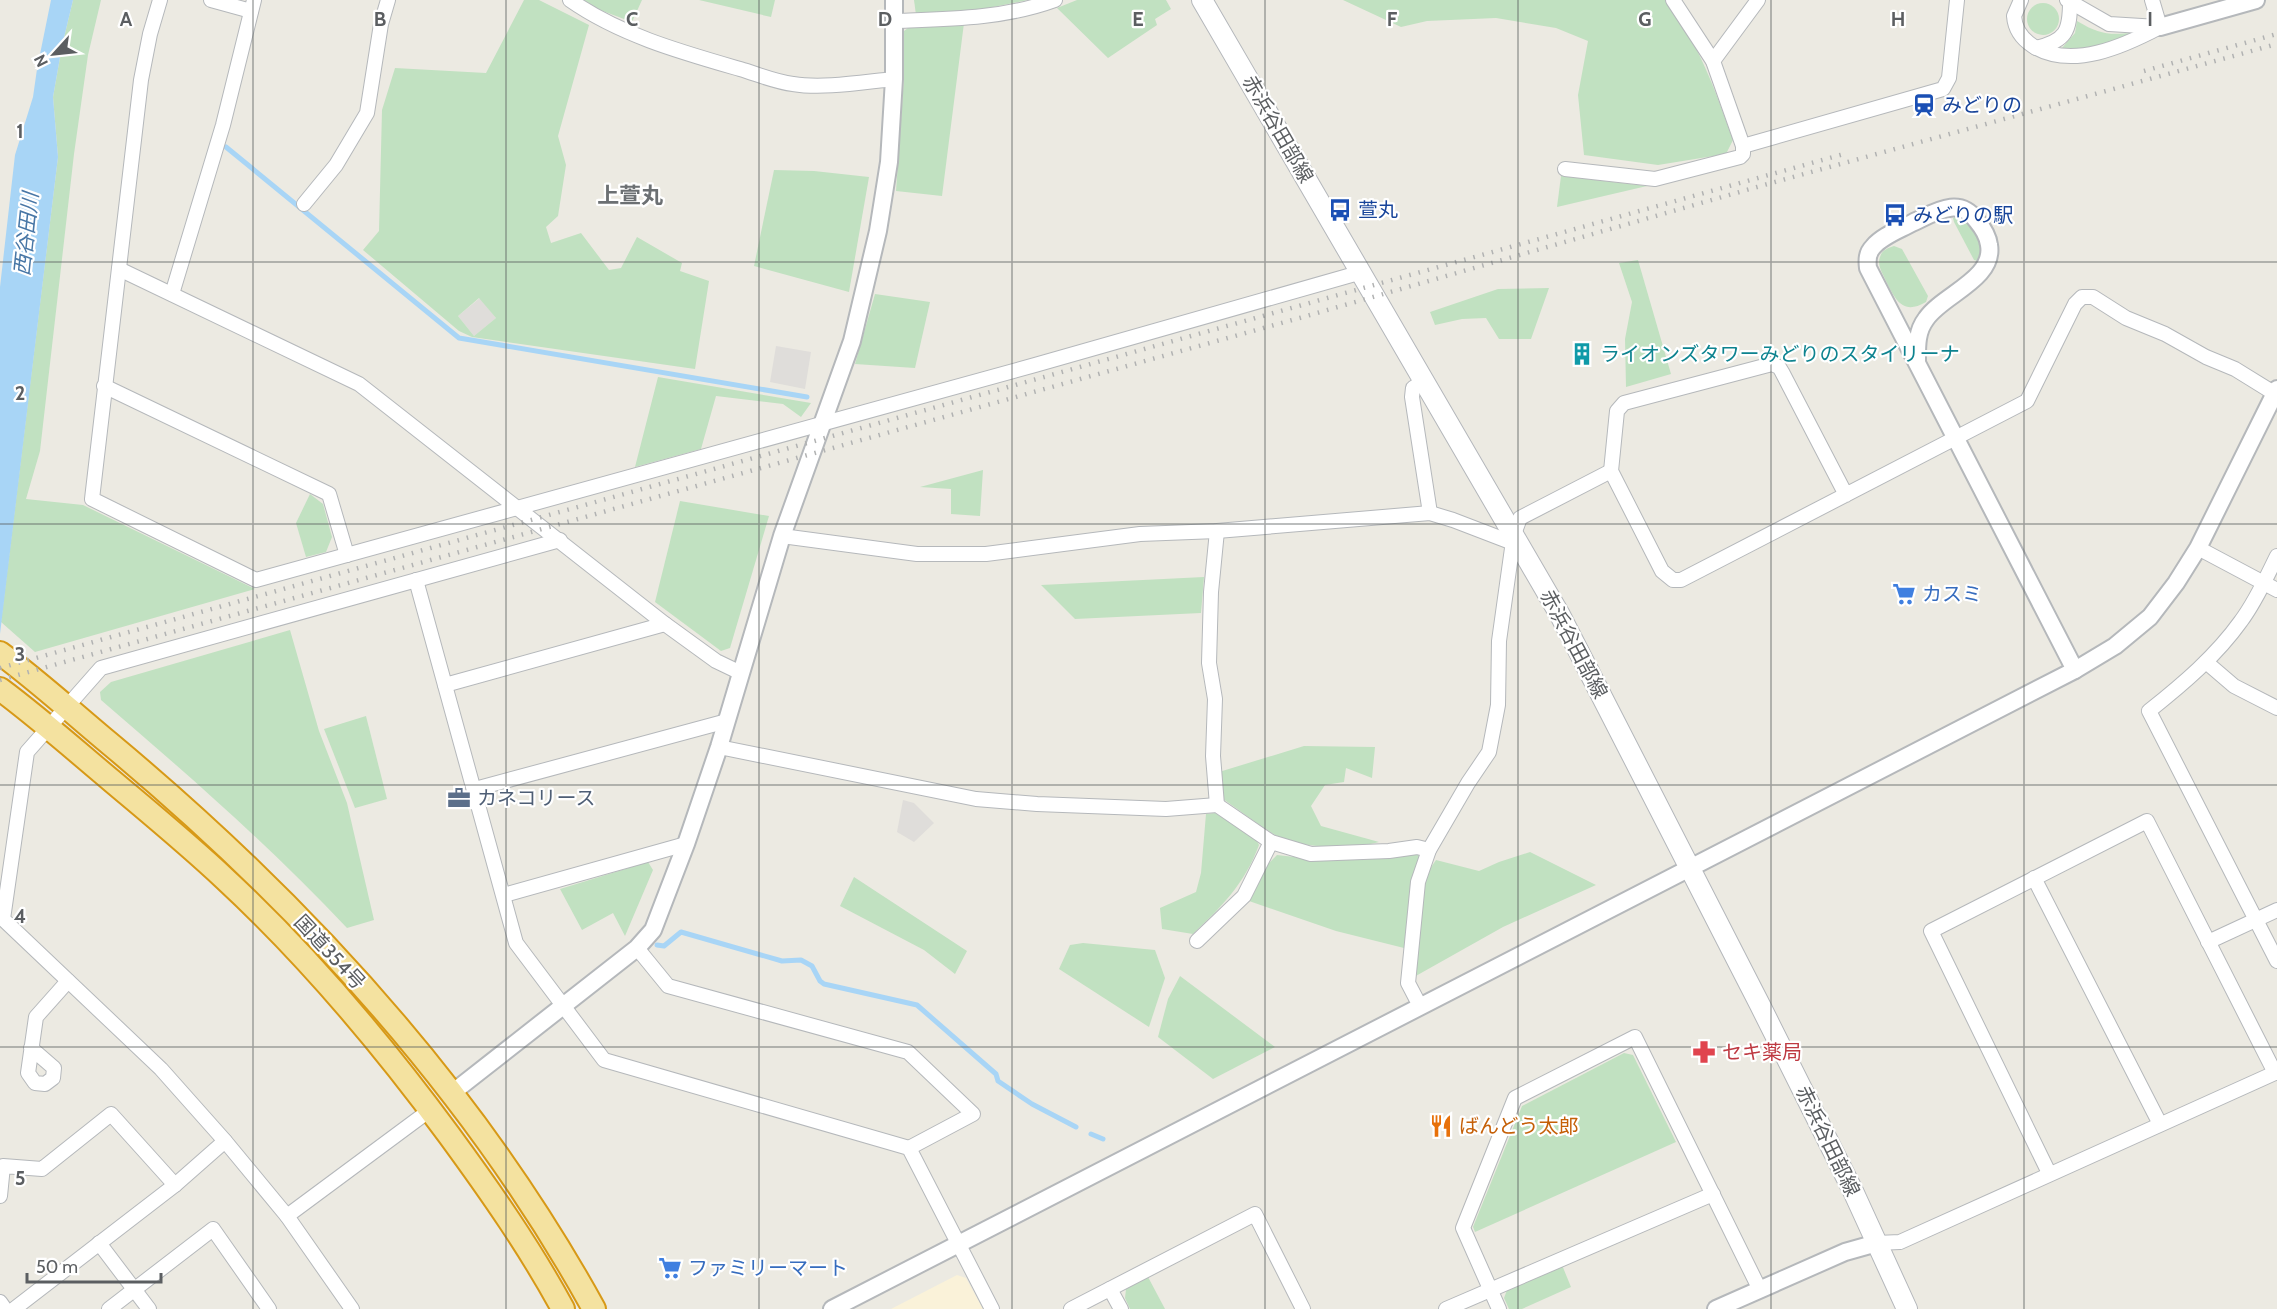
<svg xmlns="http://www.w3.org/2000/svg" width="2277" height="1309" font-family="Cabin,'Noto Sans JP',sans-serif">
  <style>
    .commercial { fill: #faf2d9 }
    .industrial { fill: #dfddda }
    .green { fill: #c1e1c1; fill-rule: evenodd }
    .water { fill: #a8d5f6 }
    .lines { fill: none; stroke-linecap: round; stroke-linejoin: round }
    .stream { stroke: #a8d5f6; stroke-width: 5 }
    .minor-casing { stroke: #b5b8bb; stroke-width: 16 }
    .tertiary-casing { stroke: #b5b8bb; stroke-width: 20 }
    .secondary-casing { stroke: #b4b7bb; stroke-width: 22 }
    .trunk-casing { stroke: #d79917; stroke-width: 26 }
    .minor { stroke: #fff; stroke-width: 14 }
    .tertiary { stroke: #fff; stroke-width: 16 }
    .secondary { stroke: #fff; stroke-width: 20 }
    .trunk { stroke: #f4e2a0; stroke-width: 22 }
    .rail { stroke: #b1b2b2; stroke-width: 4.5; stroke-dasharray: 1.5 8; stroke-linecap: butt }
    .grid { fill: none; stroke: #5b5e61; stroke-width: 1.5; stroke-opacity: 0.55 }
    .labels { text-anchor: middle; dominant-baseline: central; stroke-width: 4.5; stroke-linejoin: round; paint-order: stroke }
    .transit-label { font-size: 20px; fill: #164399; stroke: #fff; text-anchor: start }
    .street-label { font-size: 20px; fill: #5b5e61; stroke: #fff }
    .culture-label { font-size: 20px; fill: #0d838f; stroke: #fff; text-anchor: start }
    .shop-label { font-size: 20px; fill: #366cbe; stroke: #fff; text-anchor: start }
    .service-label { font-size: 20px; fill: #4e5e75; stroke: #fff; text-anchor: start }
    .health-label { font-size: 20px; fill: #be3a42; stroke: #fff; text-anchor: start }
    .food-label { font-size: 20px; fill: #c56008; stroke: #fff; text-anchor: start }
    .water-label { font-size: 21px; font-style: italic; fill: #4877a6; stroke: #fff }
    .quarter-label { font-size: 22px; font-weight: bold; fill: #6c7073; stroke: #fff }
    .grid-label { font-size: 20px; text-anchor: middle; font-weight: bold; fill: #5b5e61; stroke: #fff; stroke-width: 4.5; stroke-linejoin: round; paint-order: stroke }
  </style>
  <rect width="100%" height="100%" fill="#eceae2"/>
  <polygon class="commercial" points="957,1275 966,1278 983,1309 891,1309"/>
  <g class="industrial">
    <polygon points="480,298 496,318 474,336 458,316"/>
    <polygon points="776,346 811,352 805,389 770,382"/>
    <polygon points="903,800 914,803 934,823 914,842 897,832"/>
  </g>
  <g class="green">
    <polygon points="73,0 101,0 88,55 74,154 40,451 26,499 83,505 255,589 35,652 1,622 58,157 53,97 62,46"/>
    <path d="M524,0h15l50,25 -31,111 8,29 -8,51 -12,11 5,16 30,-10 28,37 12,-2 16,-31 45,26 -2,8 29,10 -14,88 -223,-32 -13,-6 -96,-81 16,-19 3,-121 13,-42 91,5zM479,298l17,20 -22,18 -16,-20z"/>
    <polygon points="582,0 642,0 632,22 592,7"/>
    <polygon points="699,0 775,0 771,17"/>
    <polygon points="914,0 1028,0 988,8 916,15"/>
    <polygon points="1077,0 1166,0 1171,9 1155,19 1157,25 1108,58 1057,8"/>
    <path d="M1343,0h323c34,46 48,87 67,140l-7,14 -68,11 -74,-10 -6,-60 10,-54 -32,-13 -60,-10 -69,3 -26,6z"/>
    <circle cx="2043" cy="19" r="16"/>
    <path d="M2077,21c22,13 30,14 55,12l1,3 -48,15 -23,-3 13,-15z"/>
    <polygon points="964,23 942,196 896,191 904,78 904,31 908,28"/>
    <polygon points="774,170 814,171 869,177 849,292 754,266"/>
    <polygon points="1561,176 1647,186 1557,207"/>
    <path d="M1958,216c14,8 29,28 20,45l-4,-1 -20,-38 -1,-4z"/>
    <path d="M1894,246l8,3 26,47 -2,6c-24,14 -31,-3 -41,-23 -3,-7 -8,-14 -5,-22 2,-7 8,-9 14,-11z"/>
    <polygon points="1638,260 1671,374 1626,387 1625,339 1632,302 1619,263"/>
    <polygon points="1549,288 1531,339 1499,339 1486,318 1462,319 1435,325 1430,312 1498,289"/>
    <polygon points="875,294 930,302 915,368 855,364"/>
    <polygon points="658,377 811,403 801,417 783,404 716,396 701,449 635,467"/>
    <polygon points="983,470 980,516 951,514 951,489 920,487"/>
    <polygon points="310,494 323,504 332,537 326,552 306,557 296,523"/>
    <polygon points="680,501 769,516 730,648 721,651 655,602"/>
    <polygon points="1204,577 1201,613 1075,619 1041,585"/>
    <path d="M290,630l29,101 28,72 27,117 -27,8c-77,-82 -161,-155 -246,-228l-1,-8 11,-10z"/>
    <polygon points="366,716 387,799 355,808 324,729"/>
    <path d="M1304,746l71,1 -3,31 -26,-10 -2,14 -19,3 -14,21 10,20 58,16c-24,7 -80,7 -102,-6 -19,-11 -36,-25 -54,-37l-4,-27z"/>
    <path d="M1215,813l41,26 3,6c-15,40 -37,61 -66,89l-31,-5 -2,-21 36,-16 5,-19 5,-59z"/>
    <polygon points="1530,852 1596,885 1503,927 1414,977 1423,879 1436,860 1479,871 1499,862"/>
    <path d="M1418,854l2,5 -8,20 -8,69 -68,-17 -87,-30 19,-37 9,-9c47,6 94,7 141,-1z"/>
    <polygon points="648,862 653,870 625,936 613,913 582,930 560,889"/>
    <polygon points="854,877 967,951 955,974 924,950 840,906"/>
    <polygon points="1083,943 1155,950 1165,978 1149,1027 1059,969 1070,945"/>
    <polygon points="1180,976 1275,1047 1213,1079 1158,1037 1168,999"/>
    <polygon points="1624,1053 1633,1055 1676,1142 1475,1232 1473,1227 1522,1106"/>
    <polygon points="1562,1265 1571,1287 1522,1309 1509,1309 1504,1298 1507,1290"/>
    <polygon points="1148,1277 1165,1309 1130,1309 1125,1298 1126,1289"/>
  </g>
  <polygon class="water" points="51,0 73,0 62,46 53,97 58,157 0,634 0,287 15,155 33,97 37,69"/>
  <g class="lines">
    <g class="stream">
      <polyline points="226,147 459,338 807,397"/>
      <polyline points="657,945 664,946 681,932 782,961 801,960 812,966 820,981 824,984 917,1005 996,1074 998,1081 1032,1104 1076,1127"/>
      <polyline points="1091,1134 1103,1139"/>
    </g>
    <g class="minor-casing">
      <g id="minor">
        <polyline points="160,0 150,34 141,80 92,499 256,580 1035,365 1362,272"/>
        <polyline points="211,0 251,11"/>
        <path d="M570,0c50,35 111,52 170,69 17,5 35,13 53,15 30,5 70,-2 101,-5"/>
        <path d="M2021,0l-7,16c1,14 8,23 19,30 39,24 91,0 127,-19"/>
        <polyline points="2067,0 2109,24 2158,27"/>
        <polyline points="2152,0 2160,27"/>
        <path d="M894,21c54,-2 109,-2 161,-21"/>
        <path d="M2036,48c30,-7 34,-17 34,-46"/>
        <polyline points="1713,61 1758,0"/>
        <polyline points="1743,146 1943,89 1949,78 1957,0"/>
        <polyline points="1565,169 1655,179 1740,157 1743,154 1743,146 1713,61 1673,0"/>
        <polyline points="304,204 336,165 367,113 381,24 388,0"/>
        <polyline points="119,269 359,384 665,624 716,661 741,673"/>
        <polyline points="172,294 223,125 254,0"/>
        <polyline points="1424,381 1413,388 1412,397 1430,513"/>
        <polyline points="104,386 329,494 347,555"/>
        <polyline points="1846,495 1782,372 1779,367 1772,364 1624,403 1617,411 1611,471 1662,571 1673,580 1681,580 2027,401 2075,304 2082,297 2093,297 2126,318 2165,334 2206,357 2235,369 2277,395"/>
        <polyline points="782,536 917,554 986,554 1140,534 1217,531 1430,513 1453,520 1513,543"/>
        <polyline points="2198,548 2277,590"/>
        <path d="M2277,556c-11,22 -21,45 -36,65 -25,35 -58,63 -92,90l128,250"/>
        <polyline points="416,580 516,943 604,1060 909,1148 992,1309"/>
        <polyline points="2206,662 2234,686 2277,708"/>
        <polyline points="445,685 665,624"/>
        <polyline points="719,747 976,799 1037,804 1166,809 1217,805 1271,842 1311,854 1389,851 1417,847 1429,850"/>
        <polyline points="475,789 727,721"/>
        <polyline points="1217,805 1213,756 1215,699 1209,663 1211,592 1217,531"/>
        <polyline points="2034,878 2160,1124"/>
        <polyline points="504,895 686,844"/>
        <polyline points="1197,941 1244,896 1271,842"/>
        <polyline points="2208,942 2277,910"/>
        <polyline points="637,948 668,986 908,1052 973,1114 909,1148"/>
        <polyline points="1420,1006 1408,983 1418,882 1429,850 1468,783 1489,752 1498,705 1499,641 1514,534 1520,518 1611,471"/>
        <polyline points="31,1048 54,1068 53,1078 45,1084 35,1083 28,1073 36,1017 68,981"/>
        <polyline points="2049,1173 1931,931 2147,821 2275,1073"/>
        <polyline points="0,1196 3,1166 42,1169 111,1114 175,1185"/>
        <polyline points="287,1216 430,1110"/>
        <polyline points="99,1243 149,1309"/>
        <polyline points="1877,1243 1900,1242 2277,1072"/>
        <polyline points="1110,1289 1121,1309"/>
        <polyline points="0,1302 5,1309"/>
        <polyline points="14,1309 175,1185 225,1141"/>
        <polyline points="109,1309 213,1229 269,1309"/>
        <polyline points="352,1309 287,1216 225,1141 161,1069 3,919 27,752 101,668 560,540"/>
        <polyline points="1071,1309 1255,1214 1303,1309"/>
        <polyline points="1446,1309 1713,1194"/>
        <polyline points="1499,1309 1463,1228 1515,1098 1635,1037 1760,1290"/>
      </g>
    </g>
    <g class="tertiary-casing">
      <g id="tertiary">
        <polyline points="2160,27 2256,0"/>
        <path d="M1917,363c0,-15 -1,-31 9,-44 16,-24 69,-40 63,-74 -1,-8 -7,-18 -12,-24 -18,-26 -43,-8 -65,2 -13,7 -30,13 -39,24 -6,6 -6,13 -5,21l207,402"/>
        <polyline points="452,1093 637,948 653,930 686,844 719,747 782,536 852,341 878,231 889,162 894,79 894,0"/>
        <polyline points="832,1309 2075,670 2115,646 2150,617 2176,583 2198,548 2277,389"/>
        <polyline points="1716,1309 1845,1252 1877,1243"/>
      </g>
    </g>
    <g class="secondary-casing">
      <polyline id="secondary" points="1202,0 1560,615 1760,1005 1853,1191 1907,1309"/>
    </g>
    <g class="trunk-casing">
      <g id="trunk">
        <path d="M0,653c38,28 73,60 109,90 192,160 364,346 485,566"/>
        <path d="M0,689c39,29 75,61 112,92 38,32 77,64 113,98 83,77 157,165 224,256 41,56 81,113 114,174"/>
      </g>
    </g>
    <use href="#minor" class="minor"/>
    <use href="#tertiary" class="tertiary"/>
    <use href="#secondary" class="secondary"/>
    <use href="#trunk" class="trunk"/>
    <g class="rail">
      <polyline points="2144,71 2277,34"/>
      <polyline points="0,668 1844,154"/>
      <polyline points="0,680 1303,317 1764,185 2277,44"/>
    </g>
  </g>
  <path class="grid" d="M253,0v1309M506,0v1309M759,0v1309M1012,0v1309M1265,0v1309M1518,0v1309M1771,0v1309M2024,0v1309M0,262h2277M0,524h2277M0,785h2277M0,1047h2277"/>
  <defs>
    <g id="station-bare" transform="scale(1.8)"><path d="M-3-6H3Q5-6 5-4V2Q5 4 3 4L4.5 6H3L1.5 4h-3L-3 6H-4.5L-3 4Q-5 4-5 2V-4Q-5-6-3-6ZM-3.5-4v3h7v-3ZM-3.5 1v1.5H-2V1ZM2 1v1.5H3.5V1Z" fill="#1a4fb4" stroke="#fff" stroke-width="2.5" paint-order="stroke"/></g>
    <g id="bus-bare" transform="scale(1.8)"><path d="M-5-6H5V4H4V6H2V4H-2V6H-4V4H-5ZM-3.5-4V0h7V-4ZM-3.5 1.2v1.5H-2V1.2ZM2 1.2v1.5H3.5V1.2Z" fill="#1a4fb4" stroke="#fff" stroke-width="2.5" paint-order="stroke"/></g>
    <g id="building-bare" transform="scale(1.8)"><path d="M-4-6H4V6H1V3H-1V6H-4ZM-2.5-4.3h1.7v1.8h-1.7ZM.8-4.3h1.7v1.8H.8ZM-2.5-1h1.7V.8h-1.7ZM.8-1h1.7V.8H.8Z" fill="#0f9aa8" stroke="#fff" stroke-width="2.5" paint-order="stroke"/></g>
    <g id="supermarket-bare" transform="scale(1.8)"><path d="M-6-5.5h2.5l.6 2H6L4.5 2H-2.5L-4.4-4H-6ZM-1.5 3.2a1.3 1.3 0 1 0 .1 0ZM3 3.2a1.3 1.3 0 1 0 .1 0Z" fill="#3f7fe0" stroke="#fff" stroke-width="2.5" paint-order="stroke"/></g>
    <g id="office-bare" transform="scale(1.8)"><path d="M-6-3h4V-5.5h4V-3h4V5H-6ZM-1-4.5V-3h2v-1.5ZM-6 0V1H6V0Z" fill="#5c6f8a" stroke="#fff" stroke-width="2.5" paint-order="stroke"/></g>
    <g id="pharmacy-bare" transform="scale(1.8)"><path d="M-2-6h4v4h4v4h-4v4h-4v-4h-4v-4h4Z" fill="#e0444e" stroke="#fff" stroke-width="2.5" paint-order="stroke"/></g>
    <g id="restaurant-bare" transform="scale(1.8)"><path d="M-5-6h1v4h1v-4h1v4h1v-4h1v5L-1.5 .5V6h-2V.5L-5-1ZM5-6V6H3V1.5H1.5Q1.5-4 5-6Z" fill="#e8710a" stroke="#fff" stroke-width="2.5" paint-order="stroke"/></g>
  </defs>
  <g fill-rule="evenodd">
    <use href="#station-bare" x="1924" y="105"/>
    <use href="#bus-bare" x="1340" y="210"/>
    <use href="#bus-bare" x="1895" y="215"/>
    <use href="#building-bare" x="1582" y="354"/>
    <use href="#supermarket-bare" x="1904" y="594"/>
    <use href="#office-bare" x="459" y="798"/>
    <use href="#pharmacy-bare" x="1704" y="1052"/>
    <use href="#restaurant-bare" x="1441" y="1126"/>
    <use href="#supermarket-bare" x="670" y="1268"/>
  </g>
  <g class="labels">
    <g class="transit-label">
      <text x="1942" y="105">みどりの</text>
      <text x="1358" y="210">萱丸</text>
      <text x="1913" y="215">みどりの駅</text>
    </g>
    <g class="street-label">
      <text transform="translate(1278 129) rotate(60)">赤浜谷田部線</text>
      <text transform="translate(1574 644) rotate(62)">赤浜谷田部線</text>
      <text transform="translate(330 952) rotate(47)">国道354号</text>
      <text transform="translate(1828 1141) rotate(64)">赤浜谷田部線</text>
    </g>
    <g class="culture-label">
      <text x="1600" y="354">ライオンズタワーみどりのスタイリーナ</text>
    </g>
    <g class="shop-label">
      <text x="1922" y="594">カスミ</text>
      <text x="688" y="1268">ファミリーマート</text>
    </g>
    <g class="service-label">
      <text x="477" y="798">カネコリース</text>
    </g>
    <g class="health-label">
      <text x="1722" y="1052">セキ薬局</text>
    </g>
    <g class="food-label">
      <text x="1459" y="1126">ばんどう太郎</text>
    </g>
    <g class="water-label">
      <text transform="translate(26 234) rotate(-84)">西谷田川</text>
    </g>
    <g class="quarter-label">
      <text x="630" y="195">上萱丸</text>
    </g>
  </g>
  <g class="grid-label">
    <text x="126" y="26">A</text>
    <text x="380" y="26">B</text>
    <text x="632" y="26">C</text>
    <text x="885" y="26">D</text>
    <text x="1138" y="26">E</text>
    <text x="1392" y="26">F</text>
    <text x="1645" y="26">G</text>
    <text x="1898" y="26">H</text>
    <text x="2150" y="26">I</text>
    <text x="20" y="138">1</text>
    <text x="20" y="400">2</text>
    <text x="20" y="661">3</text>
    <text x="20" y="923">4</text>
    <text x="20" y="1185">5</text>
  </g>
  <g transform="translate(54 54) rotate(243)" stroke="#ffffff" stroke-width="4.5" paint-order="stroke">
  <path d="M0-4.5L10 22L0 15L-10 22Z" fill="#5b5e61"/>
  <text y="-9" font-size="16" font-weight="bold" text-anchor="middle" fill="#5b5e61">N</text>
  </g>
  <path d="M27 1273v9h134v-9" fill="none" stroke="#5b5e61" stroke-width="3"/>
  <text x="36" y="1273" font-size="18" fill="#5b5e61" stroke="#ffffff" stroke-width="4.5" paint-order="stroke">50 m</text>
</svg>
